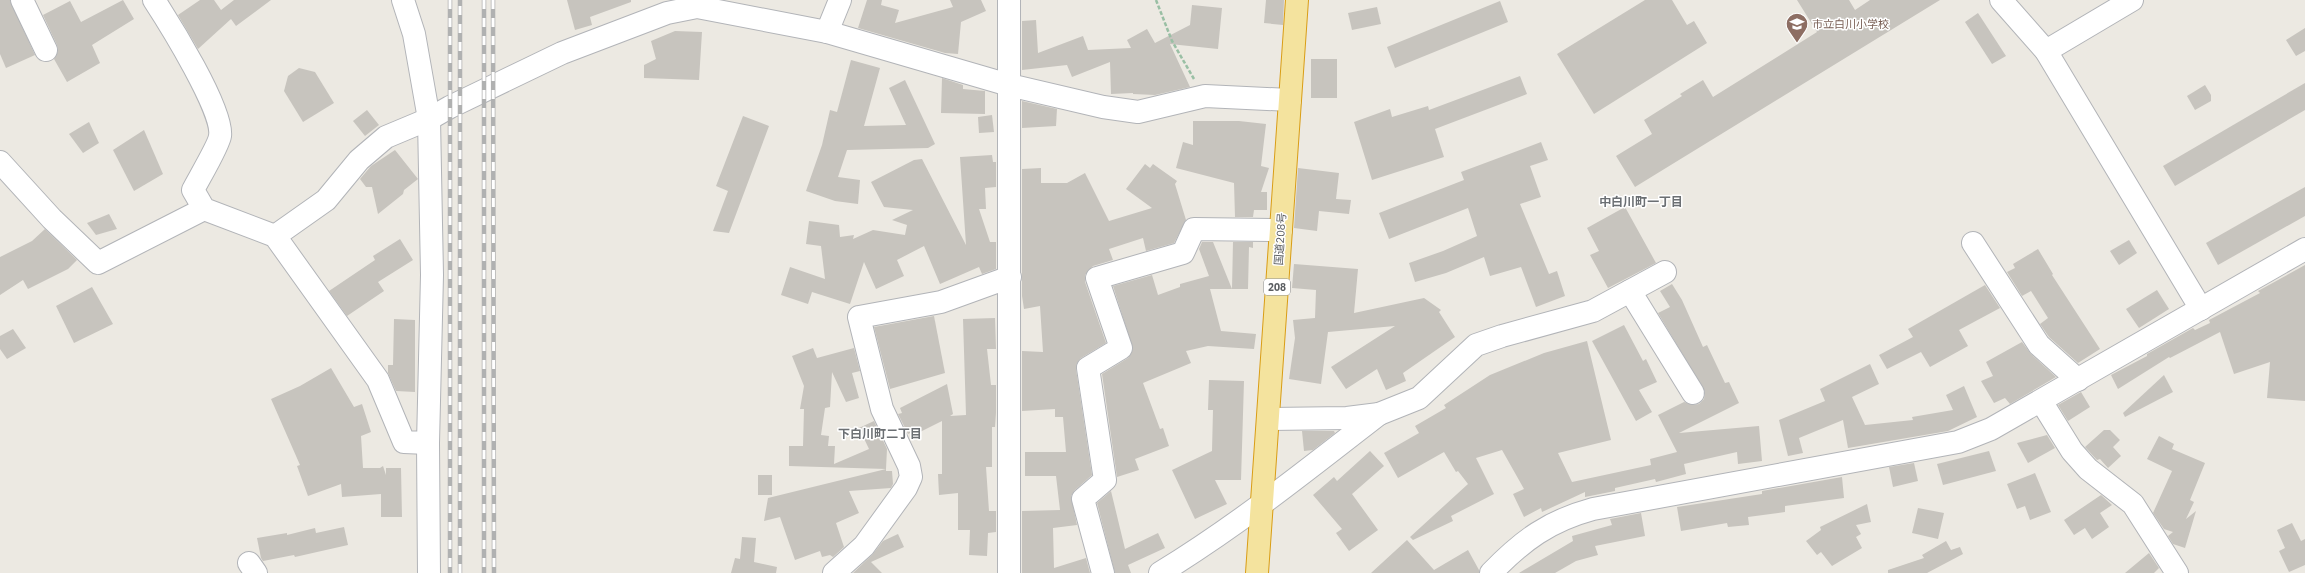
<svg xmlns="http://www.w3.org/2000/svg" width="2305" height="573" font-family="'IBM Plex Sans','Noto Sans JP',sans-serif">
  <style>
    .building { fill: #c7c4be }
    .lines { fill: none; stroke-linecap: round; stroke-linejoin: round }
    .minor-casing { stroke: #b2b4b8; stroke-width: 24 }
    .tertiary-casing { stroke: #b2b4b8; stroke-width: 24 }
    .trunk-casing { stroke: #d99d15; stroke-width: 24 }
    .path { stroke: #99bfa4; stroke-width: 2.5; stroke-dasharray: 4 2; stroke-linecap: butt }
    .minor { stroke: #fff; stroke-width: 22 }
    .tertiary { stroke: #fff; stroke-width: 22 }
    .trunk { stroke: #f4e39e; stroke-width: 22 }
    .rail-casing { stroke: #b0b1b1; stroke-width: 4.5 }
    .rail { stroke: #fff; stroke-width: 3; stroke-dasharray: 9; stroke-linecap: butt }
    .labels { text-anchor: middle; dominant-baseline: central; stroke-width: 3; stroke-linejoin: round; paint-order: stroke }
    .shield { fill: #fff; stroke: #8c8e90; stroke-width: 1 }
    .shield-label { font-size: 10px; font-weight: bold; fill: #5a5d61 }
    .education-label { font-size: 11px; fill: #785e54; stroke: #fff; text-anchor: start }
    .street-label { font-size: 11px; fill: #5a5d61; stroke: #fff }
    .neighbourhood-label { font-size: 12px; font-weight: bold; fill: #6b6f73; stroke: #fff }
  </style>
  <rect width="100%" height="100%" fill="#ece9e2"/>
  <g class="building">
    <polygon points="0,0 10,0 35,55 6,68 0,54"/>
    <polygon points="123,0 134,19 92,45 100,63 67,82 54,59 58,51 57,45 43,15 70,1 81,22"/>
    <polygon points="200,0 214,0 221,10 234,0 271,0 236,26 231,19 198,49 178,15"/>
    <polygon points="567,0 631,0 631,2 590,17 592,25 575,30"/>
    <polygon points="867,0 882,0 881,5 899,10 895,23 953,7 950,0 981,0 986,11 961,22 958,54 945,53 858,28"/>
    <polygon points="1266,0 1284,0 1283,25 1264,23"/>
    <polygon points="1645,0 1672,0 1687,25 1694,21 1707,43 1594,114 1557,54"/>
    <polygon points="1797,0 1849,0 1855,10 1870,0 1940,0 1635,187 1616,156 1652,134 1644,120 1682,96 1680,94 1703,80 1713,97 1817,32"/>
    <polygon points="1500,1 1508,22 1395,68 1387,47"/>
    <polygon points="1192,5 1222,8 1218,49 1170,44 1190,87 1155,95 1133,94 1133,93 1111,94 1110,62 1072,77 1067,65 1022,70 1022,21 1036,20 1038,53 1083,36 1088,50 1131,48 1127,40 1147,29 1155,43 1190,25"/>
    <polygon points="1377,7 1381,24 1352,30 1348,13"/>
    <polygon points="1978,13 2006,56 1992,64 1965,22"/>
    <polygon points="2305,28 2305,51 2296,56 2286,40"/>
    <polygon points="675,31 702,32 699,80 644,78 644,65 656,59 651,41"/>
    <rect x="1311" y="59" width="26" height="39"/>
    <polygon points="851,60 880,68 864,126 906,125 889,88 905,80 935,144 928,148 847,150 838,177 860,180 858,204 835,201 806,191 822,145 830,110 837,112"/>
    <polygon points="299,68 315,72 334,103 303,122 284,91 288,76"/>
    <polygon points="1520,76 1527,94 1435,129 1444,157 1372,180 1354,122 1390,109 1392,117 1428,106 1429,110"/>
    <polygon points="942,78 963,85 963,89 985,91 985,114 941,113"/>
    <polygon points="2305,83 2305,110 2175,186 2163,166"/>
    <polygon points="2205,85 2211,95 2211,101 2195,110 2187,96"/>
    <polygon points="1022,101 1057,109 1056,126 1022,128"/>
    <polygon points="367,110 379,125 365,136 353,121"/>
    <polygon points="992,115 994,132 979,133 978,117"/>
    <polygon points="743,116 769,126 729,233 713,231 728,191 716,186"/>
    <polygon points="1193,121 1239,121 1266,124 1261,166 1269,168 1261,192 1267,192 1267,210 1254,210 1253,217 1235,217 1234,183 1176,168 1183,142 1193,145"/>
    <polygon points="89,122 99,143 83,153 69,134"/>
    <polygon points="144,130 163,174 134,191 113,150"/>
    <polygon points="1541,142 1548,160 1530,166 1541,197 1520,204 1549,274 1557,271 1565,296 1536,307 1521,267 1490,276 1484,257 1446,273 1415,282 1409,263 1443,251 1477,236 1468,208 1389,239 1379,213 1464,180 1461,172"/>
    <polygon points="395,150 418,179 404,190 403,194 378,214 372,187 366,187 360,179 371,166"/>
    <polygon points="992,155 993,162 996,162 996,187 985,188 986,209 979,209 990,242 996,242 996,269 982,274 979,267 940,284 924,246 897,260 904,276 876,289 864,262 850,304 812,292 808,304 781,295 790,267 825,279 821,246 806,244 809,221 839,225 840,237 854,235 853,239 873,230 905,235 907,225 892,220 913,210 884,207 871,182 914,160 922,159 966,245 960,157"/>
    <polygon points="1145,164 1150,168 1153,164 1177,181 1175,184 1186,220 1174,243 1146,251 1143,238 1109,249 1113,260 1093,266 1085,275 1085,282 1106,343 1081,358 1077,363 1076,369 1092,475 1075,490 1071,496 1077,525 1053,528 1054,568 1086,558 1090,573 1022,573 1022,511 1060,510 1056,476 1025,476 1025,452 1066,452 1063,417 1055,417 1055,409 1022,411 1022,351 1043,352 1040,306 1024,309 1022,296 1022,169 1041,168 1041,183 1067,183 1085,173 1109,221 1152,208 1126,189"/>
    <polygon points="1298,168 1339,173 1336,199 1351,200 1349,214 1319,211 1317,231 1294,228"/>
    <polygon points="2305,187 2305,216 2218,265 2206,243"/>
    <polygon points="1625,207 1656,263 1608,288 1590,255 1599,251 1587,228"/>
    <polygon points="109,214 117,229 96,235 87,223"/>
    <polygon points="45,229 77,260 68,269 28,289 23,280 0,295 0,257 32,241"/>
    <polygon points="400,239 413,260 378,282 384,291 347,316 329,291 375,260 373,256"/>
    <polygon points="2129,240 2137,253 2119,265 2110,251"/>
    <polygon points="1202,242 1213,242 1232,289 1210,289 1221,331 1256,334 1254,349 1208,346 1186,351 1191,363 1143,383 1160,429 1163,428 1169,446 1135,459 1139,470 1117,477 1102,374 1128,358 1133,349 1113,286 1152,275 1158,295 1180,287 1180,284 1209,276 1199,249"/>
    <polygon points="1233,242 1253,242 1253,248 1249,247 1248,289 1232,289"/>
    <polygon points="2038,249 2053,274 2052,275 2100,349 2078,363 2049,337 2040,324 2048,318 2031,291 2022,296 2007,272 2015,268 2013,264"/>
    <polygon points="1294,264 1358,269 1354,313 1424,298 1441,310 1439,312 1455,337 1403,373 1406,381 1386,390 1377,369 1346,389 1331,367 1395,326 1328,332 1321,384 1289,379 1295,338 1293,320 1315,318 1316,290 1292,288"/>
    <polygon points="2305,265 2305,401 2267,398 2270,362 2234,374 2220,332 2170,358 2169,357 2118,389 2111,375 2147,356 2147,354 2193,328 2195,330 2210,323 2209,320 2260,293 2258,291"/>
    <polygon points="1672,284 1682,300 1703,347 1707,345 1725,383 1729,382 1739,403 1679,433 1759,426 1762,461 1738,464 1737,452 1684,464 1686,474 1656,482 1655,479 1615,488 1615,491 1585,497 1585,492 1542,512 1541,508 1524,517 1513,494 1524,489 1502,450 1476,458 1494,494 1451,516 1453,521 1413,540 1410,537 1468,484 1458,471 1456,472 1444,452 1398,478 1384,453 1419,433 1415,426 1446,408 1444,405 1490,375 1544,353 1587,341 1611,440 1558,453 1572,482 1651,465 1650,459 1677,452 1658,415 1684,402 1693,405 1699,404 1704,399 1705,392 1658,313 1670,307 1660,291"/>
    <polygon points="1985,285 2000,308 1959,330 1968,346 1930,367 1921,352 1887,369 1879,355 1913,337 1908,329"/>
    <polygon points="92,287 113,324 74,343 56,306"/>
    <polygon points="2157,290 2169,309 2139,328 2126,309"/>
    <polygon points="934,316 945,373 890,389 874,327"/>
    <polygon points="995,318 996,349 987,349 991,385 996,385 996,413 995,427 992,427 992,467 986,467 989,511 996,511 996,532 988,533 987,556 969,555 970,530 958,530 958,493 939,495 938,474 942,474 942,421 918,433 917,430 908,434 898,414 902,413 900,408 947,384 953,414 950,416 966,415 963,319"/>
    <polygon points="394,319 415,320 415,392 396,391 388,373 388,365 393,365"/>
    <polygon points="1624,325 1643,361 1646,359 1657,382 1639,390 1652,412 1636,421 1592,341"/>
    <polygon points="13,329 26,348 7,359 0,349 0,336"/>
    <polygon points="2022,342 2031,354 2056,377 2010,404 2005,398 1994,403 1981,381 1993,376 1986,362"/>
    <polygon points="813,348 817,358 854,348 860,371 852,373 859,398 846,402 832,372 830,407 825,408 821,435 829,436 828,446 835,446 834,464 869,449 859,428 874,421 887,449 886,469 789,466 789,446 803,446 804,409 800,409 804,386 792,356"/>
    <polygon points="1870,364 1879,384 1852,397 1865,425 1913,420 1912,417 1953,410 1946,395 1964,386 1977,417 1948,431 1848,448 1843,420 1799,438 1803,453 1788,456 1779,420 1825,401 1820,389"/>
    <polygon points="331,368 354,407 362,404 371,432 361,436 363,468 380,468 383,466 386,475 386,468 401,468 402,517 381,517 381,494 342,497 341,484 308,496 297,466 300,465 271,399 300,386"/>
    <polygon points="2164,375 2173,392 2125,417 2123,413"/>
    <polygon points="1209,380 1244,381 1241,480 1215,480 1227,504 1195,519 1172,470 1212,451 1213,410 1208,410"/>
    <polygon points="2081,392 2090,407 2068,421 2058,405"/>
    <polygon points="2104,430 2110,430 2120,440 2113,447 2121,456 2108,468 2100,459 2097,460 2085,447"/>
    <polygon points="1302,431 1334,431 1335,433 1313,450 1304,451"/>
    <polygon points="2047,435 2055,448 2028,463 2017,443"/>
    <polygon points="2159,436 2174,444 2172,449 2205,463 2190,500 2194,502 2186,519 2196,511 2185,548 2173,544 2168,536 2173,532 2164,529 2153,513 2172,471 2147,459"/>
    <polygon points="1370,451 1384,466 1352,494 1378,530 1349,551 1336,533 1342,529 1313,495 1334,477 1337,481"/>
    <polygon points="1989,451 1996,471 1943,485 1937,464"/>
    <polygon points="1914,463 1918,481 1893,487 1889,467"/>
    <polygon points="886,469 886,471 892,471 893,484 891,488 849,491 859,513 836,523 844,547 833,557 830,555 822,557 820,551 795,560 780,517 764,521 768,498"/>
    <polygon points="2035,473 2051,512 2030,520 2025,506 2017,509 2007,484"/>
    <rect x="758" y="475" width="14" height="20"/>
    <polygon points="1842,477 1844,498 1785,506 1785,512 1748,517 1749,525 1728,527 1727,523 1681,531 1677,507 1762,494 1762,491"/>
    <polygon points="1111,491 1125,549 1158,533 1165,548 1128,565 1131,573 1115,573 1097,503"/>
    <polygon points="2101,495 2112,505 2100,513 2109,527 2092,539 2085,528 2074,535 2064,520"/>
    <polygon points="1867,504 1871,522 1856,525 1861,534 1856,537 1862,548 1832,566 1821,552 1817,555 1806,541 1821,530 1820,527"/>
    <polygon points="1918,508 1944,513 1938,539 1912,533"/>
    <polygon points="1641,513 1645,536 1595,546 1598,555 1576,561 1555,573 1519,573 1573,541 1572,536 1612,525 1610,519"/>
    <polygon points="2292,523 2301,541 2305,539 2305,565 2289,572 2279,551 2285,548 2277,530"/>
    <polygon points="344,527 348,545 295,557 294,555 263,561 261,558 257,538 287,533 287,535 315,528 316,533"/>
    <polygon points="898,534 904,547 871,562 882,573 853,573 872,555 883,541"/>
    <polygon points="742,537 756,538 754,562 777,567 776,573 731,573 735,558 740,559"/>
    <polygon points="1407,540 1434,570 1468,550 1479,570 1479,573 1371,573"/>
    <polygon points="1946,541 1951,550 1960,547 1963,554 1927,573 1888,573 1888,570 1924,558 1922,555"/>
    <polygon points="2149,553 2159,568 2154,573 2125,573"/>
  </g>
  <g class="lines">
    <g class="minor-casing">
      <g id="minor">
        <polyline points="22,0 46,50"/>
        <path d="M154,0c15,23 70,111 66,136 -1,9 -22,44 -27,54l11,19 71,27 103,144 26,62 24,1"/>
        <polyline points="2001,0 2046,51 2201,309"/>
        <polyline points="827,32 840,0"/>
        <polyline points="2046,51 2132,0"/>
        <polyline points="0,162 52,219 98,263 204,209"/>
        <polyline points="275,236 326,200 359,160 386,137 429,119 450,107 562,53 667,13 697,7 827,32 1009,85 1103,107 1138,112 1205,96 1290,100"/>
        <polyline points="1973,243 2039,345 2078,380"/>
        <polyline points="1630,291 1693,393"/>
        <polyline points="2041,401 2072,451 2088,469 2133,504 2177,573"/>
        <polyline points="1268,419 1347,418 1379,414 1419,398 1476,345 1502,336 1593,311 1665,272"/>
        <polyline points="249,563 256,573"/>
        <polyline points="429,573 428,443 432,275 429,119"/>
        <polyline points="834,573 864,546 906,488 911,477 909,466 882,409 859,317 941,302 1010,277"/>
        <polyline points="1009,573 1009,0"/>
        <polyline points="1103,573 1083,499 1105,480 1088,368 1121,348 1097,278 1183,253 1194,229 1281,230"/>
        <path d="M1160,573c77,-47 147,-103 219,-159"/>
        <path d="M1491,573c32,-33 58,-52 102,-64l365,-67 33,-13 314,-180"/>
      </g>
    </g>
    <g class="tertiary-casing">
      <polyline id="tertiary" points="403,0 414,34 429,119"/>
    </g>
    <g class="trunk-casing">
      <polyline id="trunk" points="1257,573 1297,0"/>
    </g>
    <polyline class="path" points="1156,0 1172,41 1194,79"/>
    <use href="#minor" class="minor"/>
    <use href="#tertiary" class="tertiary"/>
    <use href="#trunk" class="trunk"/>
    <g class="rail-casing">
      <g id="rail">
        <polyline points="450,0 450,573"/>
        <polyline points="484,0 484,573"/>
        <polyline points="493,0 494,573"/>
        <polyline points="460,573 460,0"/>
      </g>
    </g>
    <use href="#rail" class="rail"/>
  </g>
  <defs>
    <g id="school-pin" transform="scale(1.15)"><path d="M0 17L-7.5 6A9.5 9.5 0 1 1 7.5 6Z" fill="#8d6e63" stroke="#fff"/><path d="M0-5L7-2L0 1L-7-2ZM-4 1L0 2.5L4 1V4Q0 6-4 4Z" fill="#fff"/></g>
  </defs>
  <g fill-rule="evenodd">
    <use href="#school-pin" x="1797" y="24"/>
  </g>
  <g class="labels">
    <rect class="shield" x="1264" y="279" width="26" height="16" rx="3"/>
    <g class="shield-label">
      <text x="1277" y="287">208</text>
    </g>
    <g class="education-label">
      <text x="1812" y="24">市立白川小学校</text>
    </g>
    <g class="street-label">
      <text transform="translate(1280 239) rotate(-86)">国道208号</text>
    </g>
    <g class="neighbourhood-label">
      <text x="1641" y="201">中白川町一丁目</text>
      <text x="880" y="433">下白川町二丁目</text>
    </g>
  </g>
</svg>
